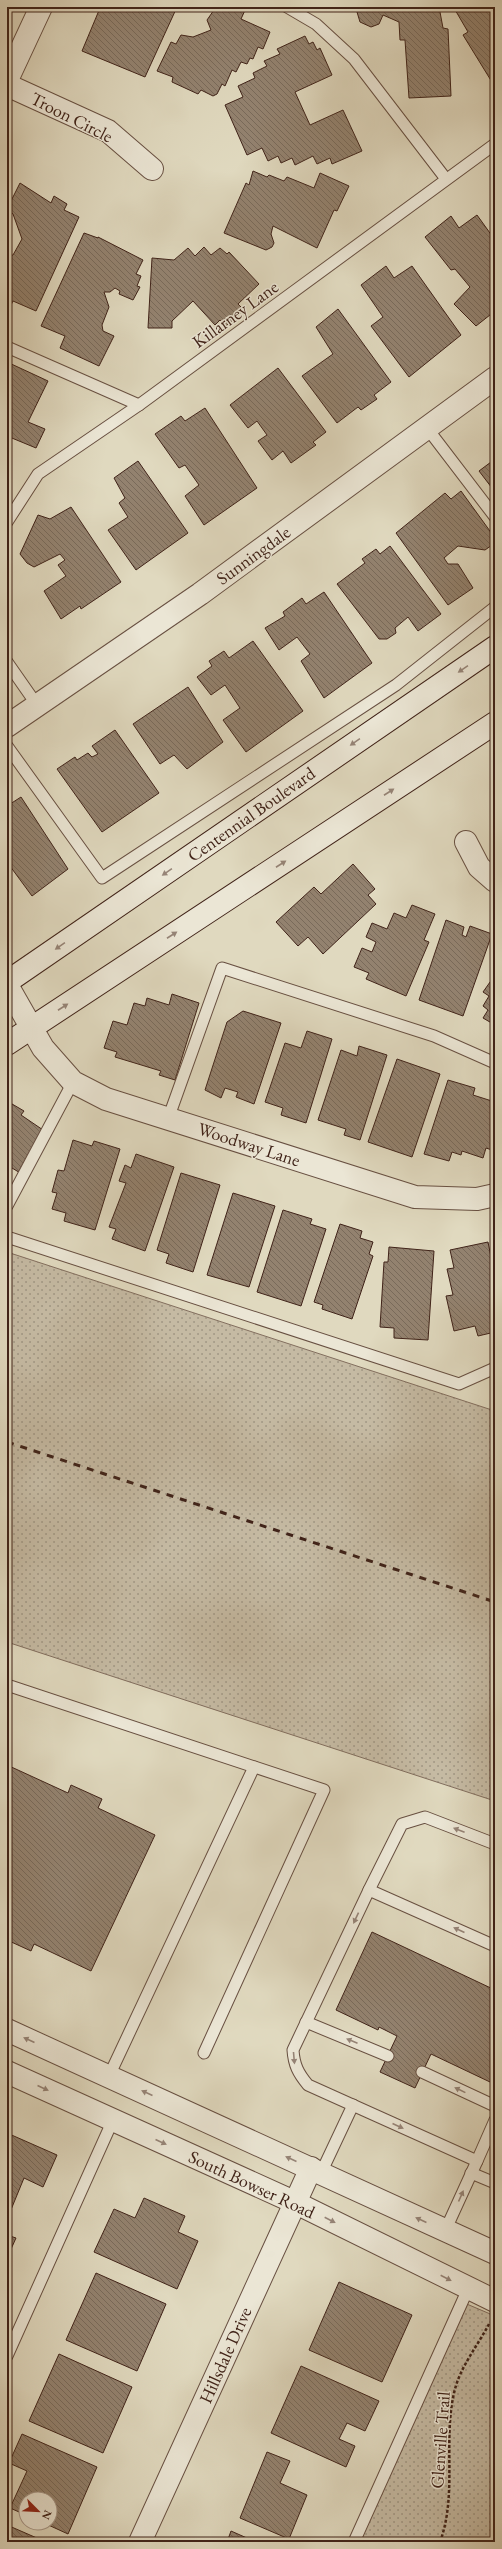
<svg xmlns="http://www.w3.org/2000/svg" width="502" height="2549" font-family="'EB Garamond',serif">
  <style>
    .grass { fill: url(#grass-dots); stroke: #826e5e }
    .building { fill: url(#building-back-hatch); stroke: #402319 }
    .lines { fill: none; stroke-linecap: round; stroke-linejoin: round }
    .service-casing { stroke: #685042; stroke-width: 13 }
    .minor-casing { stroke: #685042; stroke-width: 24 }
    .tertiary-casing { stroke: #685042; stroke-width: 24 }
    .secondary-casing { stroke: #402319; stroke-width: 24 }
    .path { stroke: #402319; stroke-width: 2.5; stroke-dasharray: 3 2; stroke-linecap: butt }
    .service { stroke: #ebe6d5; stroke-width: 11 }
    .minor { stroke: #ebe6d5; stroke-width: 22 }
    .tertiary { stroke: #ebe6d5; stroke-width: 22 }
    .secondary { stroke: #ebe6d5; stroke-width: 22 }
    .rail { stroke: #402319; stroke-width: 3; stroke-dasharray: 7 7; stroke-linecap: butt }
    .oneway { fill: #968477 }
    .labels { text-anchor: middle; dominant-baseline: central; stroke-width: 3; stroke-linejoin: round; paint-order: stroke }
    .street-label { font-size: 18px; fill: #402319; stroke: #ebe6d5 }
  </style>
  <defs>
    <pattern id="grass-dots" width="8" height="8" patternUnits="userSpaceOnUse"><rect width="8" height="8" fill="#c5baa3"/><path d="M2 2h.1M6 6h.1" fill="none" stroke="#a19784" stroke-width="1.8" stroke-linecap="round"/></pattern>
    <pattern id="building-back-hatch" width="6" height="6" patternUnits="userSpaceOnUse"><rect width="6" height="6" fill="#93826f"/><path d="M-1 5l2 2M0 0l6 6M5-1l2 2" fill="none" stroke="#796a5a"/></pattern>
  </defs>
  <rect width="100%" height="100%" fill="#e0d9bf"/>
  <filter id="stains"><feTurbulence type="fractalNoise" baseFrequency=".005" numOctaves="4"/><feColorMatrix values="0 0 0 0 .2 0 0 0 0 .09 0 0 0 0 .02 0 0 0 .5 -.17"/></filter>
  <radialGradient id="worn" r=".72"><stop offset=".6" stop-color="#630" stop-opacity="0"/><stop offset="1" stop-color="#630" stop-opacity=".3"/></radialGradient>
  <g class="grass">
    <polygon points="7,1252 495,1411 495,1801 7,1642"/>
    <polygon points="462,2302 495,2316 494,2542 354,2542"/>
  </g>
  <g class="building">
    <polygon points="177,7 145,77 82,51 100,8"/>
    <polygon points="216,7 246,8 241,19 270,32 263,49 258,47 253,59 250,58 247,64 241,62 236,72 232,70 225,86 222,84 217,94 213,96 201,90 198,94 172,82 173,77 157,71 171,42 176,44 181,35 193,37 211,30 207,20"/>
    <polygon points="359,7 442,7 440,12 443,28 448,29 451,96 409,98 405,40 400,40 399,22 383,15 379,24 371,27 360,22 357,12"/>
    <polygon points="456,7 495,7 495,87 463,35 468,32 454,8"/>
    <polygon points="305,36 309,44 313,42 317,50 320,48 332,75 295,92 310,125 343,110 362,151 332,164 330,158 317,164 313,156 295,165 292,158 281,163 278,156 268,161 262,148 247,155 225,105 243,97 238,86 255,78 253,73 267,66 264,61 280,54 277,49"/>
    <polygon points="253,171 267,177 269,175 284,181 287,177 314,188 320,173 349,186 337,211 334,210 317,248 273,226 271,234 274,243 272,247 266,250 224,233 246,183 249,185"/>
    <polygon points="20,183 51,203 54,196 67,204 64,210 79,217 36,311 13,301 11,305 7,303 7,257 13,255 22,239 13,214 7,209"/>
    <polygon points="477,215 495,240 495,311 476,326 454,304 470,287 455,269 451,270 425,237 451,216 459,228"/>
    <polygon points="84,233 98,238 98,237 143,260 136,274 141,276 137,286 140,287 133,300 119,294 120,291 115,288 110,292 104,292 109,307 102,325 103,331 114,336 99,366 60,348 65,336 41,326"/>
    <polygon points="204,247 211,255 220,248 227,254 229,252 259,284 238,304 244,310 226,326 220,320 215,325 193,301 172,321 172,328 148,328 152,258 174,260 188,248 195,256"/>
    <polygon points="386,266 394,278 412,266 461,335 409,377 371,326 383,317 361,285"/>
    <polygon points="338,309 391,382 374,395 377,399 361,410 358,407 337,423 302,376 333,354 316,327"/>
    <polygon points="7,362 48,381 28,422 45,429 36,448 7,436"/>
    <polygon points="278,368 326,432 313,442 316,445 291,463 283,451 272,460 258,441 267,435 257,421 248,428 230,405"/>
    <polygon points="205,408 257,488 204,525 185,496 199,485 185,465 179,468 155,434 181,416 185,421"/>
    <polygon points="495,459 495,492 479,471"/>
    <polygon points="138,461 188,533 136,570 108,530 128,517 119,503 125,498 114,478"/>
    <polygon points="461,491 495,538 495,543 485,550 458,546 444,558 448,564 458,564 473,588 448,605 396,533 445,493 451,499"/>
    <polygon points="71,507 121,582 81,609 80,606 61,619 44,591 66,576 58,565 65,560 60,554 34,567 27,563 20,554 38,515 50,519"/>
    <polygon points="390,546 441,614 418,631 408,617 395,628 396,633 387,639 379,639 337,584 365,563 362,559 376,549 380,554"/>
    <polygon points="324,592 372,663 324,698 301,661 310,654 297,637 279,650 265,628 285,616 283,612 302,598 306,604"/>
    <polygon points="253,641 303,711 246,752 223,720 240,708 225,685 211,695 197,677 212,666 209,661 224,651 229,658"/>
    <polygon points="188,687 223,742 187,769 174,755 160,764 133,724"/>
    <polygon points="115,730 159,793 102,832 57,769 75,757 77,760 88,753 92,757 98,754 92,746"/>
    <polygon points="21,797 68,869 32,896 7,862 7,806"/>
    <polygon points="353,864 375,889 368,895 376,904 323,954 308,937 298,946 276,922 314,887 321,894"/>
    <polygon points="412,905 435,914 424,940 429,942 406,996 366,979 369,973 354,967 362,948 372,952 376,942 366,937 372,923 387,929 394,913 406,918"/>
    <polygon points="446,920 464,927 462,935 466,937 470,926 492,934 463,1016 419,1000"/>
    <polygon points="495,975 495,1025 483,1018 488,1010 483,1006 489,996 483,992"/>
    <polygon points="172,994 199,1003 175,1080 159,1075 161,1071 115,1057 117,1052 104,1048 113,1021 127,1025 134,1003 145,1006 147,998 169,1005"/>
    <polygon points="243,1011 281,1023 254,1104 236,1097 238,1092 225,1088 221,1098 205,1090 227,1022"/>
    <polygon points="307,1031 332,1039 306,1123 281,1115 283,1108 265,1102 285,1043 301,1048"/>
    <polygon points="359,1046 387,1055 360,1140 344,1135 346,1129 318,1120 341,1050 357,1056"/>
    <polygon points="397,1059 440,1074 412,1157 368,1142"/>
    <polygon points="448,1080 475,1088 473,1095 495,1102 495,1151 486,1148 483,1158 462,1151 461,1155 452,1152 449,1161 424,1154"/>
    <polygon points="7,1101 24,1111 21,1115 46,1132 22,1174 7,1165"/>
    <polygon points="73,1140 92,1146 94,1141 120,1149 95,1230 64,1221 66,1213 52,1209 57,1193 52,1192 58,1170 64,1171"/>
    <polygon points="136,1154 174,1167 145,1251 112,1239 116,1229 109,1227 126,1183 119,1181 125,1165 131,1168"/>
    <polygon points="181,1173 220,1185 193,1272 166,1263 169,1254 157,1250"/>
    <polygon points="233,1193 275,1206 249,1287 207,1275"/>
    <polygon points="283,1210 312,1219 310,1224 326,1229 301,1306 257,1292"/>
    <polygon points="340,1224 362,1231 360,1238 373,1242 369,1254 373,1256 352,1319 322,1309 323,1305 314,1302"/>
    <polygon points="488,1242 495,1277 495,1332 478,1336 475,1326 454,1331 446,1296 453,1295 447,1269 454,1268 450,1250"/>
    <polygon points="389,1247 434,1251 428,1340 394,1338 394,1328 380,1327 384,1262 388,1262"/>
    <polygon points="7,1765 68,1793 71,1785 102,1799 98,1808 155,1835 91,1971 34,1944 31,1951 7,1940"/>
    <polygon points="372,1932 495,1990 495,2072 490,2082 431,2054 415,2088 380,2072 397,2036 379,2027 378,2030 336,2010"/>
    <polygon points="7,2133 57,2155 43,2187 24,2178 8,2217"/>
    <polygon points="144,2198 185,2216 178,2232 198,2241 177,2289 94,2252 114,2209 135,2218"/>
    <polygon points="7,2235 16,2238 7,2258"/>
    <polygon points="96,2273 166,2304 137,2371 66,2340"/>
    <polygon points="339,2282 412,2315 382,2382 309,2350"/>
    <polygon points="59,2354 132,2387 103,2453 29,2421"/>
    <polygon points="301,2366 379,2401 365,2431 347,2423 339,2439 355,2446 346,2467 271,2433"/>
    <polygon points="22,2434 97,2467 68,2534 44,2523 50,2523 50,2499 26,2499 26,2515 10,2508 27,2471 9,2463"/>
    <polygon points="267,2452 290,2461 280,2483 307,2495 289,2539 240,2518"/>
    <polygon points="7,2525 46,2542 7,2542"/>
    <polygon points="231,2531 256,2542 227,2542"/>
  </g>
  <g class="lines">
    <g class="service-casing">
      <g id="service">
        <polyline points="287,7 316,24 354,59 446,179"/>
        <polyline points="7,347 139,405"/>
        <polyline points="427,428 495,517"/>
        <polyline points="7,522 38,474 139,405 495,144"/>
        <polyline points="7,662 37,705"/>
        <polyline points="7,746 102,878 396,685 495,607"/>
        <polyline points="168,1119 222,968 434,1036 495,1063"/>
        <polyline points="7,1206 73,1082"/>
        <polyline points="7,1237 459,1384 495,1368"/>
        <polyline points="7,1685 324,1790 204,2053"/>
        <polyline points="369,1890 402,1824 425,1817 495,1844"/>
        <path d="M495,1946l-126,-56 -76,160c1,15 5,23 15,35l169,76 18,-41"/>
        <polyline points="306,2022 388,2056"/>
        <polyline points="422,2072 495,2106"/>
        <polyline points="109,2076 254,1767"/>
        <polyline points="321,2173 353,2105"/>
        <polyline points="471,2173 495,2183"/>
        <polyline points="445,2231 477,2161"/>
        <polyline points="7,2356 113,2120"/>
        <polyline points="354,2542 468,2289"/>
      </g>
    </g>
    <g class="minor-casing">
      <g id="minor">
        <polyline points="7,80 41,7"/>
        <polyline points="7,85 108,131 152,169"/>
        <polyline points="7,726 200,594 495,378"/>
        <polyline points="466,842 479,867 495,881"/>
        <polyline points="7,985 43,1048 73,1082 106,1099 415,1197 477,1199 495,1195"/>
        <polyline points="140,2542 311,2168"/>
      </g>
    </g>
    <g class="tertiary-casing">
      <g id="tertiary">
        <polyline points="7,2030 495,2253"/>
        <polyline points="7,2072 294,2202 495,2301"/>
      </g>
    </g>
    <g class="secondary-casing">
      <g id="secondary">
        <polyline points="7,982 495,647"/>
        <polyline points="7,1044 495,723"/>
      </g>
    </g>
    <path class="path" d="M440,2542c18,-49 2,-103 15,-153 6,-23 23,-44 34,-65"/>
    <use href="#service" class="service"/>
    <use href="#minor" class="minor"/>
    <use href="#tertiary" class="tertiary"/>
    <use href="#secondary" class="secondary"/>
    <polyline class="rail" points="7,1442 495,1602"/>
  </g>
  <defs><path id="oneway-solid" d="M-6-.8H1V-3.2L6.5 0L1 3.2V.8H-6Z"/></defs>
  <g class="oneway">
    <use href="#oneway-solid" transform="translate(463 669) rotate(146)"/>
    <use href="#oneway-solid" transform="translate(355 742) rotate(145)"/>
    <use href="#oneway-solid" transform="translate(389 792) rotate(-33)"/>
    <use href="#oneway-solid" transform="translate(281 864) rotate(-33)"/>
    <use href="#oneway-solid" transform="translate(167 872) rotate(145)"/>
    <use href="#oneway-solid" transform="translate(172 935) rotate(-33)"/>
    <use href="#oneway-solid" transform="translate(60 946) rotate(145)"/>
    <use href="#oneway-solid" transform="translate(63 1007) rotate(-33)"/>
    <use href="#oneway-solid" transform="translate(459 1830) rotate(-159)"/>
    <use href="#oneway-solid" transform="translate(356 1918) rotate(115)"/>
    <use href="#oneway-solid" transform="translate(459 1930) rotate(-156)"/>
    <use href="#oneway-solid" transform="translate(29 2040) rotate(-156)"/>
    <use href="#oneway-solid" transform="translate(352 2041) rotate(-157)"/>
    <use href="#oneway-solid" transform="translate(294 2058) rotate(85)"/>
    <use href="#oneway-solid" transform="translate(43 2088) rotate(24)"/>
    <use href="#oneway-solid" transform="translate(460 2090) rotate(-154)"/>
    <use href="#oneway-solid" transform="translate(147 2093) rotate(-156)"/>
    <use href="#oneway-solid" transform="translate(398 2126) rotate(24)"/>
    <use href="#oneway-solid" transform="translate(161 2142) rotate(24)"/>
    <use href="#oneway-solid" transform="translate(291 2159) rotate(-156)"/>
    <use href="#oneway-solid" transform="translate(461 2196) rotate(-66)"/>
    <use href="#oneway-solid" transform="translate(330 2220) rotate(27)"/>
    <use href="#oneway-solid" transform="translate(421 2220) rotate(-155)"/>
    <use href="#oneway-solid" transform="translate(446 2278) rotate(27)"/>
  </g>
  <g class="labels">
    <g class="street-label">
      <text transform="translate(72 117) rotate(27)">Troon Circle</text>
      <text transform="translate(235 314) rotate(-36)">Killarney Lane</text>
      <text transform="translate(253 555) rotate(-36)">Sunningdale</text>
      <text transform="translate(251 814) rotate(-35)">Centennial Boulevard</text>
      <text transform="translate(249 1144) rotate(18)">Woodway Lane</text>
      <text transform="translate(252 2184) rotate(25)">South Bowser Road</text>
      <text transform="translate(225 2355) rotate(-66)">Hillsdale Drive</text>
      <text transform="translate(440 2440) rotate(-86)">Glenville Trail</text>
    </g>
  </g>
  <rect width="502" height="2549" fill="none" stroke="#e0d9bf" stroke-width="24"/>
  <rect x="8" y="8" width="486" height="2533" fill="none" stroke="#402319" stroke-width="2"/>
  <rect x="12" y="12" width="478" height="2525" fill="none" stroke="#402319"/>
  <g transform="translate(38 2511) rotate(114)"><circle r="19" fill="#ebe6d5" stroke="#a7988a"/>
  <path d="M0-3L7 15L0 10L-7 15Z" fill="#8f2418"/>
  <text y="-6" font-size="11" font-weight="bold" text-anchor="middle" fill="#402319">N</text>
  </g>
  <rect width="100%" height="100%" filter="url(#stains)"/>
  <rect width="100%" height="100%" fill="url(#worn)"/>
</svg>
